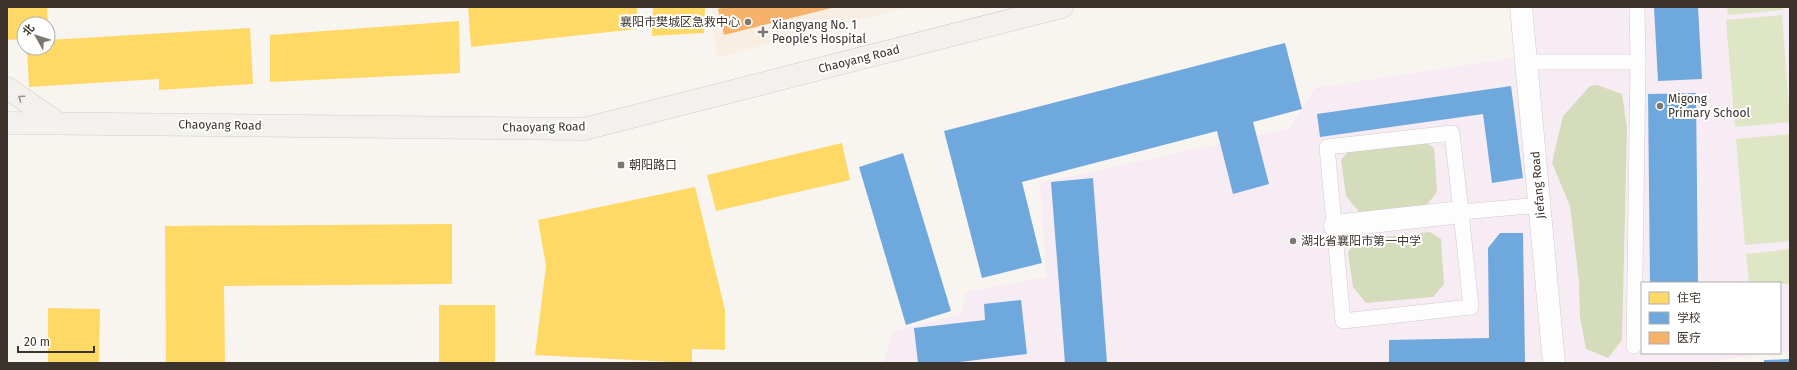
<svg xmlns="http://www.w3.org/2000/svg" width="1797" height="370" font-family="'Fira Sans','Noto Sans SC',sans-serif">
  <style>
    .education { fill: #f7ecf4 }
    .medical { fill: #f8eee2 }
    .green { fill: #dee6c5 }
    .forest { fill: #d5dcbb }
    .homes { fill: #ffd966 }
    .schools { fill: #6fa8dc }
    .health { fill: #f6b26b }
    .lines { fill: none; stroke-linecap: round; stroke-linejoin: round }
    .service-casing { stroke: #d2ccc7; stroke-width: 16 }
    .pedestrian-casing { stroke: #d2ccc7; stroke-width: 23 }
    .tertiary-casing { stroke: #d2ccc7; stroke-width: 23 }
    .secondary-casing { stroke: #d2ccc7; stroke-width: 23 }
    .service { stroke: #fefdfd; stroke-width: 15 }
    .pedestrian { stroke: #fefdfd; stroke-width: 22 }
    .tertiary { stroke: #fefdfd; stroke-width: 22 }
    .secondary { stroke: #f2f1ed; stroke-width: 22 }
    .oneway { stroke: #96928c }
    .poi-dot { fill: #7d7771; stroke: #fff; stroke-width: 1.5 }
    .labels { text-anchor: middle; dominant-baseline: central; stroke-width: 4; stroke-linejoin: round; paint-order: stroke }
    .poi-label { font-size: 12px; fill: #3b332c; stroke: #fff; text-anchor: start }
    .street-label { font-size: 12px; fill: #3b332c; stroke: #fff }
  </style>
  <rect width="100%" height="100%" fill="#f8f4f0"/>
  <polygon class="education" points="1521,7 1790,7 1790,351 1780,352 1780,283 1642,283 1642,353 1772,353 1698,363 1565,363 1541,213 1554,363 883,363 893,331 962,314 966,292 1046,277 1040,183 1290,128 1315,88 1526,56"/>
  <polygon class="medical" points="711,7 908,7 717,57"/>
  <g class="green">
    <polygon points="1727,7 1783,7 1783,10 1728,15"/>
    <polygon points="1782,15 1790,122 1735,127 1726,20"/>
    <polygon points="1790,134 1790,241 1745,245 1736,139"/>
    <polygon points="1790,249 1790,284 1749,283 1746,254"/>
  </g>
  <g class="forest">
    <polygon points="1597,85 1622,94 1627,128 1622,340 1608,358 1586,349 1580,317 1579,281 1570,206 1552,163 1563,116 1590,86"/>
    <polygon points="1423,141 1434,148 1437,192 1426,206 1359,212 1346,196 1341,160 1350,149"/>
    <polygon points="1430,232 1441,239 1444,284 1433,297 1366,303 1353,287 1348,252 1357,240"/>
  </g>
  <g class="homes">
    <polygon points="7,7 47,7 48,24 24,24 24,39 7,40"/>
    <polygon points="468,7 637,7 637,29 471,47"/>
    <polygon points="653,7 705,7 704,33 652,36"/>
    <polygon points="459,21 460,73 270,82 270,35"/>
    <polygon points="250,28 253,84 159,90 159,79 29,87 27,48 48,48 48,40"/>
    <polygon points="842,143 850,180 716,211 707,175"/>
    <polygon points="695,187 725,310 725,350 692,349 692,363 535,355 546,266 538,220"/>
    <polygon points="452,224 452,284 224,286 225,363 166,363 165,226"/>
    <rect x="439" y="305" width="56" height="58"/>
    <polygon points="48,308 100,309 99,363 48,363"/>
  </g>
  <g class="schools">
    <polygon points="1654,7 1698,7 1702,79 1658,81"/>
    <polygon points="1285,43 1302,109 1253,122 1269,184 1233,194 1217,131 1022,182 1042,263 982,278 944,131"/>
    <polygon points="1511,86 1523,178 1492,183 1483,114 1320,137 1317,114"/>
    <polygon points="1696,93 1698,283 1650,283 1648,94"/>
    <polygon points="903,153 951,311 906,325 859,167"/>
    <polygon points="1093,178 1107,363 1065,363 1051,182"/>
    <polygon points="1500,233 1523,233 1525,363 1389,363 1389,340 1489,338 1488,248"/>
    <polygon points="1021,300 1027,354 951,363 918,363 914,328 985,320 984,304"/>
    <polygon points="1790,359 1790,363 1764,363 1764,360"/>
  </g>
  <polygon class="health" points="725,7 831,7 831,8 724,35 718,9"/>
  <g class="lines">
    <g class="service-casing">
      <g id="service">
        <polyline points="1526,62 1638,62 1637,7"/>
        <polyline points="1461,212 1471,307 1343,321 1327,147 1452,133 1461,212 1540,205"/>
        <polyline points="1634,346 1638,62"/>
      </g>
    </g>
    <g class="pedestrian-casing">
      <polyline id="pedestrian" points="1335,226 1461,212"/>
    </g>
    <g class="tertiary-casing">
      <polyline id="tertiary" points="1521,7 1554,363"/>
    </g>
    <g class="secondary-casing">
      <g id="secondary">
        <polyline points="7,88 58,123"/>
        <polyline points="7,123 584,129 1062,7"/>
      </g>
    </g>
    <use href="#service" class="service"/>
    <use href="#pedestrian" class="pedestrian"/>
    <use href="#tertiary" class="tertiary"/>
    <use href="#secondary" class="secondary"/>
  </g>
  <defs><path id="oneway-chevron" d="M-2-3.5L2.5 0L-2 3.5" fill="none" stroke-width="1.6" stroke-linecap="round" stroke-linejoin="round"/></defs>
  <use class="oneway" href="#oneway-chevron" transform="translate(21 98) rotate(-145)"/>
  <g class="poi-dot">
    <circle cx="748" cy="22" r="4"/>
    <path d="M761 26h4v4h4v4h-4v4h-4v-4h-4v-4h4z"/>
    <circle cx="1660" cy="106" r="4"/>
    <rect x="617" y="161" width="8" height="8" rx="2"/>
    <circle cx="1293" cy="241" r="4"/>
  </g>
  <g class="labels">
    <g class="poi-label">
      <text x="740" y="22" text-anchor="end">襄阳市樊城区急救中心</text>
      <text x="772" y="25">Xiangyang No. 1<tspan x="772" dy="14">People's Hospital</tspan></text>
      <text x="1668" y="99">Migong<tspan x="1668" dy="14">Primary School</tspan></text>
      <text x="629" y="165">朝阳路口</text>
      <text x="1301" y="241">湖北省襄阳市第一中学</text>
    </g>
    <g class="street-label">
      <text transform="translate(859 59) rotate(-14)">Chaoyang Road</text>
      <text transform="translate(220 125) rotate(1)">Chaoyang Road</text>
      <text transform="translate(544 127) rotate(-1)">Chaoyang Road</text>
      <text transform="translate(1538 185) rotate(-95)">Jiefang Road</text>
    </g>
  </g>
  <rect width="1797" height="370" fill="none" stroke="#3b332c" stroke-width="16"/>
  <rect x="1641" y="282" width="140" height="72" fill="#ffffff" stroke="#b1adab"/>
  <rect x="1649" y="292" width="20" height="12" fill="#ffd966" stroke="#b1adab"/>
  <text x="1677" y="302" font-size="12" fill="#3b332c">住宅</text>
  <rect x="1649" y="312" width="20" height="12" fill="#6fa8dc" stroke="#b1adab"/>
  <text x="1677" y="322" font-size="12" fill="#3b332c">学校</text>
  <rect x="1649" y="332" width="20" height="12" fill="#f6b26b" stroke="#b1adab"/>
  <text x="1677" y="342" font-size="12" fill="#3b332c">医疗</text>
  <g transform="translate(36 36) rotate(309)"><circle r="19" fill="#ffffff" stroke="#b1adab"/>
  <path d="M0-3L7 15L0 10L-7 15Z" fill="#7d7771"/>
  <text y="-6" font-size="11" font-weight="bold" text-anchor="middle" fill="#3b332c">北</text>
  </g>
  <path d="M18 346v6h76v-6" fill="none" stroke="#3b332c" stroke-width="2"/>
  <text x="24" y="346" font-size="12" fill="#3b332c" stroke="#ffffff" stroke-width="3" paint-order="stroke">20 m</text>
</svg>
